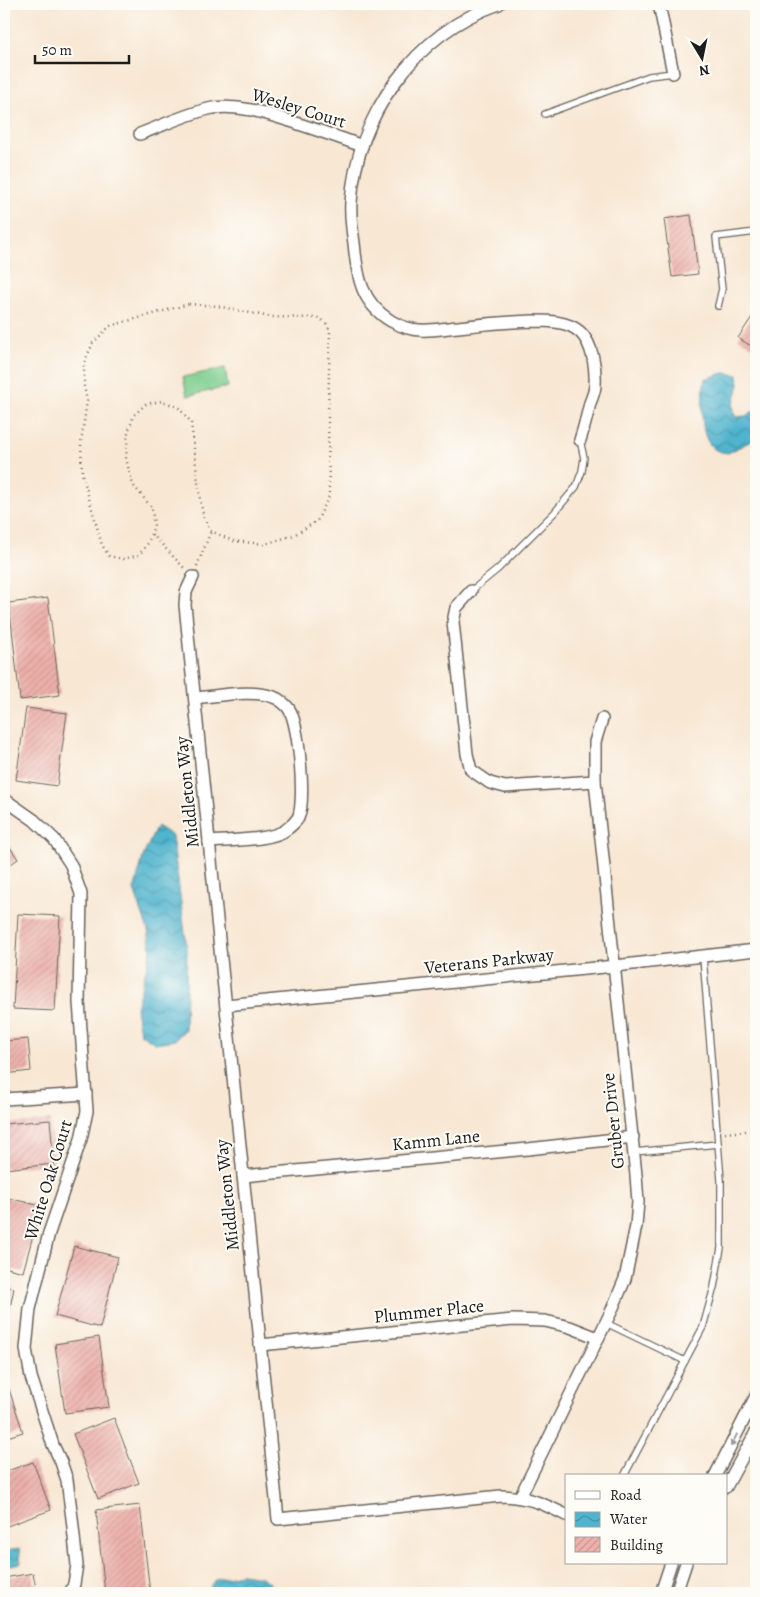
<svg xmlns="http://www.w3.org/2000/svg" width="760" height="1597" font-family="Alegreya,serif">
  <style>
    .green { fill: #7dcd8e; stroke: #4c7455 }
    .water { fill: url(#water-waves); stroke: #366875 }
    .building { fill: url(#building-hatch) }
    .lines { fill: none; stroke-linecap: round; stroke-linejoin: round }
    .service-casing { stroke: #69635c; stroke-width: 8 }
    .minor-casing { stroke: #69635c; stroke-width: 14 }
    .path { stroke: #69635c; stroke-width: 2.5; stroke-dasharray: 1 4; stroke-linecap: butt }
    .service { stroke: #fff; stroke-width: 5.5 }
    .minor { stroke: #fff; stroke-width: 11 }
    .oneway { fill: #999 }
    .labels { text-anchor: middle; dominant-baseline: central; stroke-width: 4; stroke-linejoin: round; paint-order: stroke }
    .street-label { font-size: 18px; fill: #1c1c1c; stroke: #fdfcf7 }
  </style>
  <defs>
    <pattern id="water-waves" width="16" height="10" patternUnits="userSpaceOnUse" patternTransform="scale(1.25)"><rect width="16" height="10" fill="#4fb4ce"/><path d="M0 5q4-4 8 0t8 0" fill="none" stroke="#4192a6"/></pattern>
    <pattern id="building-hatch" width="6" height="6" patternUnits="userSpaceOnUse" patternTransform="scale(1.25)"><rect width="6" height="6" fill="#edb0aa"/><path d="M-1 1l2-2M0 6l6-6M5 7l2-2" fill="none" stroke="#cb9792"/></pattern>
  </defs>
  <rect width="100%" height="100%" fill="#fdfcf7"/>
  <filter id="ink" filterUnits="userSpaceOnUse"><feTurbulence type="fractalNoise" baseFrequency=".02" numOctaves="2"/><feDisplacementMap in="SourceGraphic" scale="10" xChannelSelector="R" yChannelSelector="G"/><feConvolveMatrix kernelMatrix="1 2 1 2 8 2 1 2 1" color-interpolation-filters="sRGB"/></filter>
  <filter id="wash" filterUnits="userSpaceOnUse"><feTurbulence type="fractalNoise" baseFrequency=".0096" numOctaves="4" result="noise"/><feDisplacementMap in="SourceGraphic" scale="20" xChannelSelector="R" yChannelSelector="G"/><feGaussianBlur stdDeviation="1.12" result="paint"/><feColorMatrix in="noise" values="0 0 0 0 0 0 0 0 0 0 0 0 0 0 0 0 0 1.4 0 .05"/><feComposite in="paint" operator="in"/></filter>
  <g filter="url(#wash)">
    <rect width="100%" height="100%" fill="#f8e7d3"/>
    <polygon class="green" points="225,368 228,387 187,396 183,377"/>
    <g class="water">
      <path d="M724,373l14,2 1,10 -6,20 2,12 11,-1 10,-7v31l-5,1 -23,12c-4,-1 -9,-1 -12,-3 -19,-10 -14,-54 -11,-71z"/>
      <polygon points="157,826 172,836 187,948 185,1030 175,1040 155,1043 140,1033 136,1008 151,950 148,930 134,890 144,854"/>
      <polygon points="19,1549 21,1563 4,1566 4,1551"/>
      <polygon points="241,1574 262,1577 280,1593 206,1593 216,1579"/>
    </g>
    <g id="blocks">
      <g class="building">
        <polygon points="691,215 698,274 672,277 664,219"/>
        <polygon points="756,311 756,349 738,338"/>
        <polygon points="48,598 60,695 20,700 9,603"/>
        <polygon points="26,708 67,713 57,786 16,780"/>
        <polygon points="4,839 18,859 4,869"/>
        <polygon points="18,914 60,916 55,1011 13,1009"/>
        <polygon points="28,1039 31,1071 4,1074 4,1041"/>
        <polygon points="50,1120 54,1164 4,1169 4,1124"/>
        <polygon points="4,1197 41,1206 23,1272 4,1267"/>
        <polygon points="74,1246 118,1257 100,1328 55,1316"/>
        <polygon points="4,1286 14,1288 5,1333 4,1333"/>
        <polygon points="99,1337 109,1407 65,1413 55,1344"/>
        <polygon points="7,1383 23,1432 4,1438 4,1384"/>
        <polygon points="114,1418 139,1483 98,1499 73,1434"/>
        <polygon points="33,1462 51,1510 7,1526 4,1517 4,1472"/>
        <polygon points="140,1505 150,1593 105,1593 96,1510"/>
        <polygon points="33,1573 37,1593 4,1593 4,1578"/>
      </g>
    </g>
  </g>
  <g filter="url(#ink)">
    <use href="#blocks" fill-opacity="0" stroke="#69635c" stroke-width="1"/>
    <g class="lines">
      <g class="service-casing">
        <g id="service">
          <polyline points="545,114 649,76 673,73"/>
          <polyline points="718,306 722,289 716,237 756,232"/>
          <polyline points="471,591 498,569 554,513 576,487 582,471 584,458 580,440"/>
          <polyline points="634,1152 718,1144"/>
          <polyline points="606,1323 685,1361"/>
          <polyline points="624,1476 703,1327 714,1287 721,1248 721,1180 703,957"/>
        </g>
      </g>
      <g class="minor-casing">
        <g id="minor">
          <path d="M499,4c-84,29 -142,111 -148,198 -1,14 1,28 3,41 3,33 7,60 37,78 9,5 19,9 29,9 12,1 25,-2 38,-3 25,-3 50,-5 75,-6 15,0 35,0 47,11 13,12 16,37 15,53 0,6 -3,13 -5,18 -3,13 -6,25 -10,37"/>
          <polyline points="659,4 673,73"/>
          <path d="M140,134c24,-9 48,-21 73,-26 30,-4 58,7 86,16 21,7 42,14 63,22"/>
          <path d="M193,577l-7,15 -1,13 93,914 223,-23c28,1 41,7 65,19"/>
          <polyline points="471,591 456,608 453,622 467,754 471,770 490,783 505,787 595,781"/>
          <path d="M195,698c23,-2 62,-10 83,1 3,2 9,7 11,10 10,15 17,93 9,109 -2,3 -7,8 -11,11 -14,12 -58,11 -78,13"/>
          <polyline points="4,799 34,820 54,839 71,865 81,894 79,1002 87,1111 81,1139 49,1233 30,1309 26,1349 31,1377 53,1445 61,1462 67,1480 72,1518 77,1565 74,1584 70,1593"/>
          <polyline points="226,1005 615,966 756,950"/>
          <polyline points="4,1099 86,1094"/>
          <polyline points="243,1176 528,1149 633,1137"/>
          <polyline points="260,1345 513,1320 545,1321 570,1327 598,1338"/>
          <polyline points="715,1476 756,1396"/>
          <polyline points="726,1487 756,1432"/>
          <polyline points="520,1497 611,1312 625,1279 636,1226 638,1202 636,1175 595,781 595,742 602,719"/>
          <polyline points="661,1593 671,1563"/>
          <polyline points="676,1593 686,1563"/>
        </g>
      </g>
      <g class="path">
        <polygon points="189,304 217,306 270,317 319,318 326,323 330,330 328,416 329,496 317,521 294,535 265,544 233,541 211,531 204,518 200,500 191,422 178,407 162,401 146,404 134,415 128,432 126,459 133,485 152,508 154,526 151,534 148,543 139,555 123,559 109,556 102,545 82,473 81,442 87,401 84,386 84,363 93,343 110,326"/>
        <polyline points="152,534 186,570"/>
        <polyline points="197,566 211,531"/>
        <polyline points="725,1133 756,1130"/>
      </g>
      <use href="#service" class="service"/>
      <use href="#minor" class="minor"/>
    </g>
    <defs><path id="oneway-solid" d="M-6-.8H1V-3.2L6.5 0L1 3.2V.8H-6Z" transform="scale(1.25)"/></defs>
    <use class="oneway" href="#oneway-solid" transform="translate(734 1440) rotate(118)"/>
  </g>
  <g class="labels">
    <g class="street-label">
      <text transform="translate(299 108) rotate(17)">Wesley Court</text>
      <text transform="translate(187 792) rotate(-96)">Middleton Way</text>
      <text transform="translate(489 961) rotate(-6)">Veterans Parkway</text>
      <text transform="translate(613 1121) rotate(-96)">Gruber Drive</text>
      <text transform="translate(436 1140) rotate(-6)">Kamm Lane</text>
      <text transform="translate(48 1180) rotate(-73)">White Oak Court</text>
      <text transform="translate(227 1195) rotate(-96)">Middleton Way</text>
      <text transform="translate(429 1311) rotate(-6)">Plummer Place</text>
    </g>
  </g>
  <rect width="760" height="1597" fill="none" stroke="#fdfcf7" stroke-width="20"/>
  <rect x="565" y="1474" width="162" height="90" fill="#fdfcf7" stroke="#a3a29f"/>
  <rect x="575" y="1491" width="25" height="8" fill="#ffffff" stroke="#a3a29f"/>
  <text x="610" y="1500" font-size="15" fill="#1c1c1c">Road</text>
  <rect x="575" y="1512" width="25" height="15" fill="url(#water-waves)" stroke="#a3a29f"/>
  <text x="610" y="1524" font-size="15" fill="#1c1c1c">Water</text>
  <rect x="575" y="1537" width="25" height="15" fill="url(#building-hatch)" stroke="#a3a29f"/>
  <text x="610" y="1550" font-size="15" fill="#1c1c1c">Building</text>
  <g transform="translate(702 58) rotate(170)" stroke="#fdfcf7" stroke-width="4" paint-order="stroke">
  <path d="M0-4L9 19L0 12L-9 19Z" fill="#1c1c1c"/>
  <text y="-8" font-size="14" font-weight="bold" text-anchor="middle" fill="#1c1c1c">N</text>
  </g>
  <path d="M35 55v8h94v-8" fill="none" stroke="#1c1c1c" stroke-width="2.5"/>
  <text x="42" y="55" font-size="15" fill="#1c1c1c" stroke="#fdfcf7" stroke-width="4" paint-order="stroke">50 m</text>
</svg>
